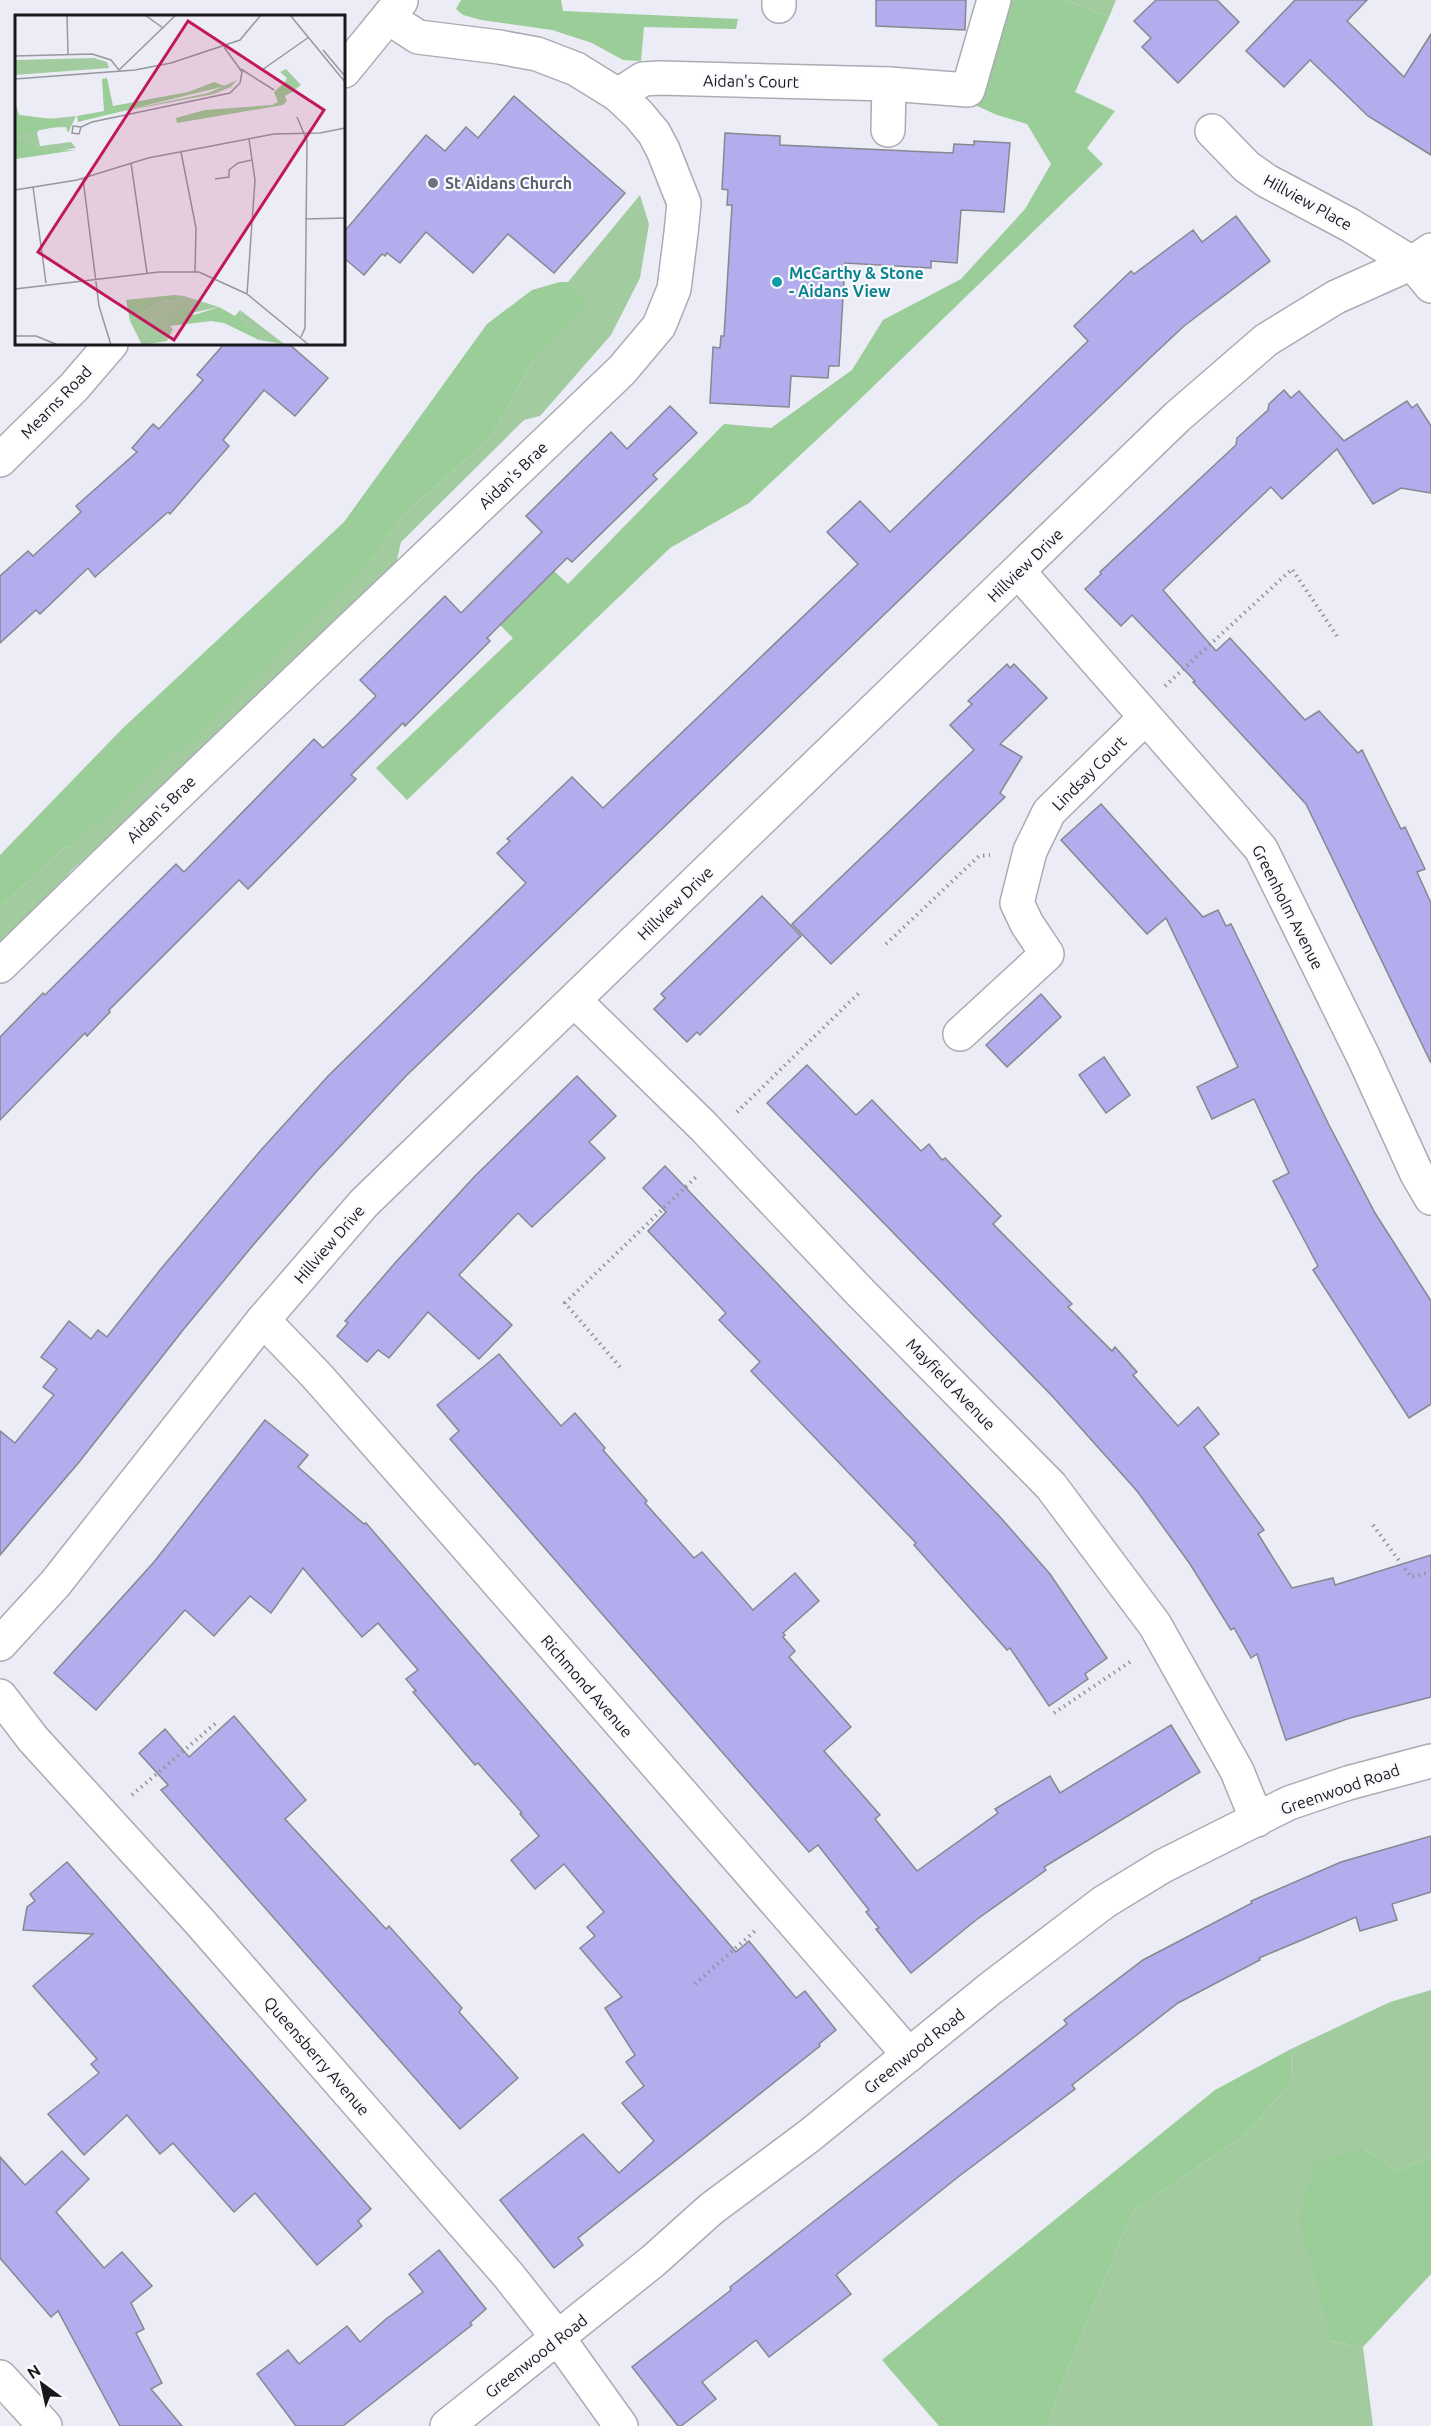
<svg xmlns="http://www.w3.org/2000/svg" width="1431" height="2426" font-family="Ubuntu,sans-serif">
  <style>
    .green { fill: #a2cca0 }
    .forest { fill: #9acd97 }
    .building { fill: #b3adee; stroke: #878790; stroke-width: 1.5 }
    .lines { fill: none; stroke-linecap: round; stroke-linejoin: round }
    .minor-casing { stroke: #ababb4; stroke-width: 36 }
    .path { stroke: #93939a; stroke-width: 4; stroke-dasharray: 1.5 4.5; stroke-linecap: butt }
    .minor { stroke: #fff; stroke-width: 33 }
    .worship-dot { fill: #6b7280; stroke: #fafafe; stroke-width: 2 }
    .culture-dot { fill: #0f9aa8; stroke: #fafafe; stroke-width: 2 }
    .labels { text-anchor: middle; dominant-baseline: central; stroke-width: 4.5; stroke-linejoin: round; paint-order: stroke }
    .street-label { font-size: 16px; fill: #18181b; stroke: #fafafe }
    .worship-label { font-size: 16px; font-weight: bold; fill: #5b616d; stroke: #fafafe; text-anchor: start }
    .culture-label { font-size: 16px; font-weight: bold; fill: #0d838f; stroke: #fafafe; text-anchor: start }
    .inset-road { fill: none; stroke: #97979e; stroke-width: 1.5 }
    .view { fill: #c2185b; fill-opacity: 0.15; stroke: #c2185b; stroke-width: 3 }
    .inset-edge { fill: none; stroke: #18181b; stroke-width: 3 }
  </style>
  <rect width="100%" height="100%" fill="#ececf6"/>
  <g class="green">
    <polygon points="1065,0 1116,0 1109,17"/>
    <polygon points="640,195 649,224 640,278 611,335 540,416 524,420 401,542 395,568 213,741 72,870 0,947 0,907 64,848 72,846 371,562 401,517 491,437 532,362 586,301 568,282"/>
    <polygon points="1431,1990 1431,2156 1399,2171 1362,2148 1332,2341 1363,2347 1373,2426 1048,2426 1062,2383 1132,2212 1247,2133 1292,2081 1291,2049 1390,2002"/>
  </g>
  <g class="forest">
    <polygon points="461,0 561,0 563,11 738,19 736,29 644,27 641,61 623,60 592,43 552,30 481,20 463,15 456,9"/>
    <polygon points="1006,0 1065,0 1109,17 1075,92 1115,111 1087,148 1103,164 854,405 749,503 670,548 407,800 376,768 513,638 500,625 554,571 568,584 724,424 771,428 852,370 883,320 961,279 1025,209 1051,164 1027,124 997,115 975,105"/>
    <polygon points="560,282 568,282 587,301 532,362 491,437 401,517 371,562 263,673 72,846 64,848 0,907 0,855 122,729 344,522 487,324 532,290"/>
    <polygon points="1291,2049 1292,2081 1247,2133 1132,2212 1062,2383 1048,2426 939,2426 882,2360 1215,2090"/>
    <polygon points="1362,2148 1399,2171 1431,2156 1431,2274 1363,2347 1332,2341 1299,2218 1315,2163"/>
  </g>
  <g class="building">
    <polygon points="876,0 966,0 965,30 876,26"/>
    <polygon points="1156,0 1217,0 1239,22 1178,83 1142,47 1151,38 1134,21"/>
    <polygon points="1295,0 1367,0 1347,21 1404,77 1431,34 1431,155 1368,116 1310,60 1284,87 1246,51"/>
    <polygon points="514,96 625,193 554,273 508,234 473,273 426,232 400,263 387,253 385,256 382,254 364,275 344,258 344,232 426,135 445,151 466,127 478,138"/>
    <polygon points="725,133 780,136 780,145 929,152 953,153 954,144 974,145 974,141 1010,143 1004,212 961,210 957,263 931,261 931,268 845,263 839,366 829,366 828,378 791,376 789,407 710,403 713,347 720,348 721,336 724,336 732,205 727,205 728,190 722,189"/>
    <polygon points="1236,216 1270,261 1184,326 1151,357 406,1076 316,1172 254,1244 183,1330 80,1461 0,1555 0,1431 15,1443 54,1395 43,1387 57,1369 41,1357 69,1321 91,1339 98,1330 107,1337 160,1270 261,1150 329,1075 526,883 497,853 510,841 507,839 572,777 603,808 858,564 827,532 860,501 890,532 1088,341 1074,326 1131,271 1134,274 1193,230 1202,242"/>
    <polygon points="224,344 289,344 328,378 295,416 264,390 223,440 229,446 170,514 168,512 95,577 88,568 40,614 36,610 0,643 0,576 28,551 33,556 81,512 76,506 137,452 132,448 153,424 159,429 203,380 197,375"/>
    <polygon points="1284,390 1291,398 1299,391 1344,441 1407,401 1412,408 1417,404 1431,426 1431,493 1401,488 1373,504 1337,449 1282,499 1271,487 1163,590 1216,651 1230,638 1305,720 1319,711 1358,753 1362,750 1401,829 1405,827 1425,869 1417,872 1431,903 1431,1063 1306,804 1193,682 1195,681 1132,615 1121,626 1085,589 1101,574 1100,572 1236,445 1237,438 1268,410 1269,404"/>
    <polygon points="670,406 697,433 653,475 657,479 572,562 567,558 487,638 490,641 405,726 403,723 351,775 356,779 248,889 239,880 109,1010 110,1012 87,1036 85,1033 0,1120 0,1037 43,993 45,995 176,864 184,872 314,739 323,748 350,722 376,696 360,680 445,596 461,613 542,532 526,516 611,432 627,449"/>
    <polygon points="1007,664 1010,668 1014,664 1047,698 1000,744 1022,757 1000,793 1005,797 831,964 792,924 974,750 950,725 972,704 968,701"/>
    <polygon points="1101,804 1203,917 1218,910 1226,926 1231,924 1329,1125 1375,1213 1431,1301 1431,1404 1409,1418 1313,1270 1318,1266 1273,1181 1289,1173 1254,1099 1212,1119 1197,1087 1238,1067 1166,918 1147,934 1061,840"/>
    <polygon points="762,896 801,936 700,1035 697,1032 687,1042 654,1009 665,998 661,994"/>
    <polygon points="1041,994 1061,1017 1007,1067 986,1045"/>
    <polygon points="1104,1057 1130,1095 1106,1113 1079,1075"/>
    <polygon points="807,1065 856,1115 872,1100 921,1151 929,1144 942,1160 945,1158 1001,1216 993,1224 1072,1304 1068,1307 1112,1351 1115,1347 1137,1372 1133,1375 1178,1426 1198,1407 1219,1434 1204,1447 1264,1530 1258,1534 1292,1588 1333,1578 1335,1585 1431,1555 1431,1697 1350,1718 1286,1740 1257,1654 1251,1658 1234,1628 1231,1630 1190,1564 1137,1491 1054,1398 767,1103"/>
    <polygon points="577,1076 616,1116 589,1142 605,1158 532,1227 518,1213 459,1275 512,1325 479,1359 428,1312 389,1358 378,1350 367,1362 337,1336 348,1323 345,1321 395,1263 475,1176"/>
    <polygon points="665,1166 1001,1518 1050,1574 1107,1658 1085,1674 1088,1679 1049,1706 1010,1648 1007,1650 914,1545 916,1543 751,1371 760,1362 719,1320 726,1313 648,1231 666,1212 643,1188"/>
    <polygon points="499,1354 561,1426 575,1413 605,1448 603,1450 647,1501 645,1503 694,1558 702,1552 753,1610 795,1573 819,1601 783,1633 785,1635 783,1637 795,1651 789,1657 851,1727 824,1751 880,1815 875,1819 917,1871 998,1813 995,1809 1050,1776 1060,1793 1171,1725 1200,1772 1044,1867 1046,1870 976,1920 911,1973 876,1929 879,1928 866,1912 869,1910 818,1845 809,1852 450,1439 459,1431 437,1405"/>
    <polygon points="265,1420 308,1455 298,1467 364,1524 366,1523 736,1952 749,1941 796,1998 805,1991 836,2030 819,2044 820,2046 578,2238 583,2245 554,2268 500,2200 583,2134 619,2173 654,2141 622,2103 644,2086 626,2062 635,2055 605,2008 622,1997 580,1948 595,1936 587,1927 604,1912 564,1864 535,1889 511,1860 539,1836 520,1814 522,1813 478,1763 475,1765 413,1692 416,1691 406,1679 418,1670 378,1623 362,1637 303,1568 271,1613 250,1596 214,1636 185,1610 96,1710 54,1673 154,1562"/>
    <polygon points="234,1716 306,1800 285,1819 386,1929 389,1926 462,2008 459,2012 518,2078 460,2129 161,1790 168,1785 139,1753 165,1729 189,1757"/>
    <polygon points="1431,1836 1431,1892 1392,1904 1397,1920 1360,1931 1356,1917 1259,1958 1260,1960 1178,2003 1072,2085 1075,2089 958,2177 836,2275 851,2294 769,2357 756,2340 702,2382 716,2399 681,2426 678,2426 632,2367 731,2290 730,2287 790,2240 1067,2024 1064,2020 1143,1960 1252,1903 1251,1901 1341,1862"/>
    <polygon points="67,1862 371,2209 358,2221 362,2226 317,2265 255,2193 234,2212 173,2143 160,2154 127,2115 84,2155 48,2114 99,2073 91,2064 97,2059 33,1986 93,1934 23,1930 27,1907 35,1901 30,1894"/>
    <polygon points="62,2151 89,2179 56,2212 104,2268 122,2252 152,2286 131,2303 144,2329 136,2333 162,2383 151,2389 182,2426 120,2426 58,2311 51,2317 0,2258 0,2157 25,2185"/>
    <polygon points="439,2250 486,2309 470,2323 472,2325 343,2426 296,2426 257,2374 288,2350 299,2364 347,2326 360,2342 386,2319 423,2292 409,2274"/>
  </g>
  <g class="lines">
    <g class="minor-casing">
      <g id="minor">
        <polyline points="779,6 779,0"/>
        <polyline points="344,71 401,1"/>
        <polyline points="618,95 643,79 660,78 889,84 968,90 994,0"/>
        <polyline points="888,130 889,84"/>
        <polyline points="1212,131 1247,167 1267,181 1350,225 1412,263 1431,286"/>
        <polyline points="0,460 74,387 111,344"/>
        <polyline points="1019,572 1261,849 1364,1058 1417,1174 1431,1198"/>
        <path d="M0,966c205,-201 415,-397 622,-596l37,-44 15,-37 7,-56 3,-30 -21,-53 -9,-17 -15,-18 -21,-20 -42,-26 -39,-15 -38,-7 -81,-10 -29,-19"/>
        <polyline points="575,1001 703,1126 859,1291 1051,1486 1155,1625 1237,1771 1257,1820"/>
        <polyline points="960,1034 1047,954 1027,924 1017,903 1030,851 1049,812 1145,718"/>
        <polyline points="263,1320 317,1376 470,1550 909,2055"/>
        <polyline points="0,1644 55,1584 263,1320 364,1203 1177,417 1266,340 1336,297 1412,263 1431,250"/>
        <polyline points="0,1696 33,1739 199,1921 509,2276 558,2338 621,2426"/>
        <polyline points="0,2377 45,2426"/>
        <polyline points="447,2426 653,2261 711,2209 809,2136 991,1988 1104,1902 1163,1866 1289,1803 1348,1783 1431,1761"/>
      </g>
    </g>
    <g class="path">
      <polyline points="1165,686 1292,569 1339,639"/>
      <polyline points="886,944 979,856 990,855"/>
      <polyline points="737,1112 861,991"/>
      <polyline points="620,1367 565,1303 698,1175"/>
      <polyline points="1373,1525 1411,1577 1431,1572"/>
      <polyline points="1054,1713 1133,1660"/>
      <polyline points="132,1795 216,1723"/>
      <polyline points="695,1984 755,1931"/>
    </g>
    <use href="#minor" class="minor"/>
  </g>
  <circle class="worship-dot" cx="433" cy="183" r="6"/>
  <circle class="culture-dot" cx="777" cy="282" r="6"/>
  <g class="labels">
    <g class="street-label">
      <text transform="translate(751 81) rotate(1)">Aidan's Court</text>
      <text transform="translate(1308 202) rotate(29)">Hillview Place</text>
      <text transform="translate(56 402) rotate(-46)">Mearns Road</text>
      <text transform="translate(513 475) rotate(-44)">Aidan's Brae</text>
      <text transform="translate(1025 565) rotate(-44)">Hillview Drive</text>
      <text transform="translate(1089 773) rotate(-45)">Lindsay Court</text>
      <text transform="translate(161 809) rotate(-44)">Aidan's Brae</text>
      <text transform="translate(675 903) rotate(-44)">Hillview Drive</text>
      <text transform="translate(1288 907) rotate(63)">Greenholm Avenue</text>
      <text transform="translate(329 1244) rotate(-49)">Hillview Drive</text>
      <text transform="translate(951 1384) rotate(46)">Mayfield Avenue</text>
      <text transform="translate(587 1686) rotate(49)">Richmond Avenue</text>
      <text transform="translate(1340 1789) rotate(-19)">Greenwood Road</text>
      <text transform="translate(914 2051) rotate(-39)">Greenwood Road</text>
      <text transform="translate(317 2056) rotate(49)">Queensberry Avenue</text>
      <text transform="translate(536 2356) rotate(-38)">Greenwood Road</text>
    </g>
    <g class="worship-label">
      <text x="445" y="183">St Aidans Church</text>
    </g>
    <g class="culture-label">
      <text x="789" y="273">McCarthy &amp; Stone<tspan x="789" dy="18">- Aidans View</tspan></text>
    </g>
  </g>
  <g transform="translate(15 15)">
    <rect width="330" height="330" fill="#ececf6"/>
    <path d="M79,43l13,4 2,6 -94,7v-15zM271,54l15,16 -9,7 -7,-10 2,-4 -7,-6zM222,65l-6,7 -17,7 -116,22 110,-23zM0,101l24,4 37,-4 -8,17 -2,-6 -26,1 -3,5 3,13 31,-4 5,6 -61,11zM169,281l35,11 -32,7 -17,12 3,3 -6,12 -25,4 -12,-24 29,-19 16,-1zM225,295l44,34 -25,-4 3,-3 -20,-15z" fill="#a2cca0"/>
    <path d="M92,63l6,28 75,-14 26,-10 11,4 -147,36 -1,-6 27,-5 -2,-32zM270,67l7,10 -7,4 2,5 -4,4 -106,18 -1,-5 29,-8 67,-5 6,-3 -4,-10zM0,87l4,13 42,5v6l-41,8 -5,-4zM11,124l1,5 17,7 33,-1 -62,9v-19zM159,280l10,1 -9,5 -16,1 -29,19 -4,-21zM204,292l16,9 5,-6 2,12 20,15 -3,3 -35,-17 -13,-2 -41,5 9,-18 15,7z" fill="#9acd97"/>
    <path class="inset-road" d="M52,0l1,39M130,0l18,13M275,0l55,67M308,35l21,25M0,41l77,-2 19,6 8,10M226,54l33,21M104,55l57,-55M247,55l47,-33M0,64l120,-9 36,-7 69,-23 21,-25M282,102l10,24 -2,187 -4,9M66,112l-8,-1 -1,7 7,1 2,-7 11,-5 138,-29 10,-10 2,-11 -18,-25M166,137l15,76 -1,44M116,148l16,110M68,164l16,127 12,39M200,164l14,-2v-7l9,-7 14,-3M18,172l13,96M0,175l62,-10 71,-22 126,-24 46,-1 25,-5M290,204l40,-1M0,274l144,-17h40l48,22 62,51M232,279l8,-114 -6,-41M0,321h21l22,9"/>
    <path class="view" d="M173,6l136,89 -150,230 -136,-88z"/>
    <rect width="330" height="330" class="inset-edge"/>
  </g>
  <g transform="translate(42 2384) rotate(327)" stroke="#fafafe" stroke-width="4.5" paint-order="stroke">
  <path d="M0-4.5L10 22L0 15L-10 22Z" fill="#18181b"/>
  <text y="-9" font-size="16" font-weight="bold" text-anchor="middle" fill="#18181b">N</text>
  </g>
</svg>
